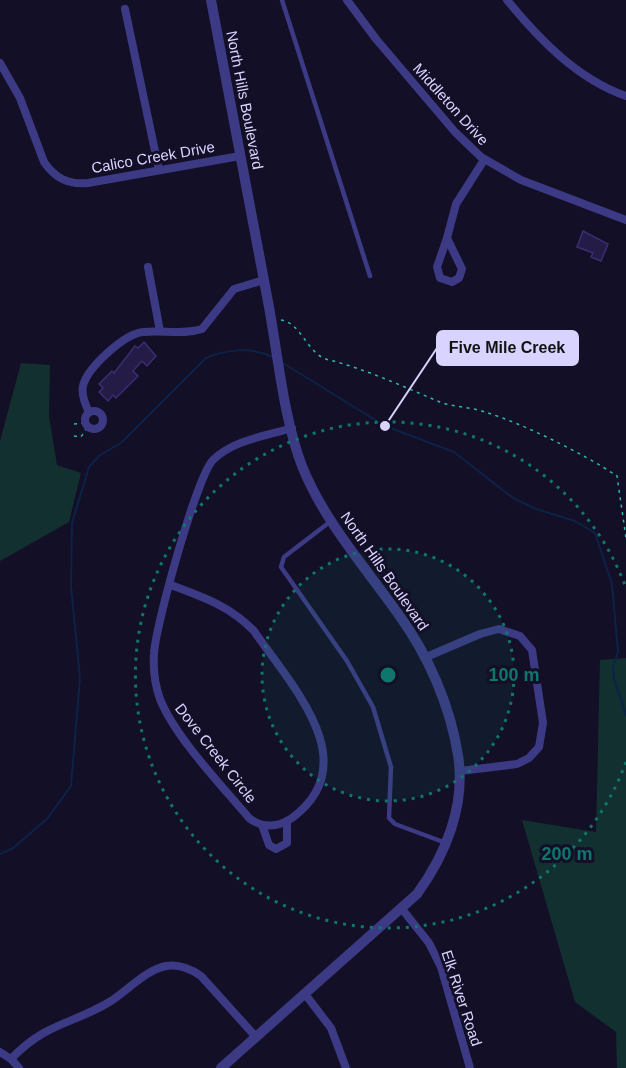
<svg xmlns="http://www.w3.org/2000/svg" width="626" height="1068" font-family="Helvetica,sans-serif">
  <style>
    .green { fill: #12302f }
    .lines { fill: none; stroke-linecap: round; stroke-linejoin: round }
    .stream { stroke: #0c2248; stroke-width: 2 }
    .building { fill: #241b47; stroke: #3b2d73; stroke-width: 1.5 }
    .path { stroke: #2fb8b0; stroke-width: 1.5; stroke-dasharray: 3 4.5; stroke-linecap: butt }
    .service { stroke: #3d3a85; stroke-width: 4.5 }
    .minor { stroke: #3d3a85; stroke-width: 8 }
    .tertiary { stroke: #3d3a85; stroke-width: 10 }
    .ring { fill: none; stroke: #0f766e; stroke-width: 3; stroke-dasharray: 3 6 }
    .labels { text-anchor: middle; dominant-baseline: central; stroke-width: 6; stroke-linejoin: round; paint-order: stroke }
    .street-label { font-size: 15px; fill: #d9d4ff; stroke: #130f26 }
    .centre { fill: #0f766e; stroke: #130f26; stroke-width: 3 }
    .ring-label { font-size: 18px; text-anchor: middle; font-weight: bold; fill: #0f766e; stroke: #130f26; stroke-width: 6; stroke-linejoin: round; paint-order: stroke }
    .leader { fill: none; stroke: #d9d4ff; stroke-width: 2 }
    .callout-dot { fill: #d9d4ff; stroke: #130f26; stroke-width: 2 }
    .callout { fill: #d9d4ff; stroke: #d9d4ff; stroke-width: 2 }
    .callout-label { font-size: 16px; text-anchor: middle; font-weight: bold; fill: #111 }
  </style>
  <rect width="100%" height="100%" fill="#130f26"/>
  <g class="green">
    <polygon points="21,363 50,365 49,416 57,465 81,473 69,522 0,561 0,441"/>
    <polygon points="626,658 626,1068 617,1068 616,1032 575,1002 522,820 596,832 600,660"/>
  </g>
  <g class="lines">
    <g class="stream">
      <polyline points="283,363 385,426 454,452 513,498 536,509 575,521 595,533 612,584 618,652 613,667 614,679 626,715"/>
      <path d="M0,854l13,-6 34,-29 24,-33 9,-108 -9,-92 1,-63 17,-56 10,-11 23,-14 84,-84c20,-9 47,-11 67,-1"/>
    </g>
  </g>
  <g class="building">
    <polygon points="583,231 608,244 601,261 591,257 593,253 577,247"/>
    <polygon points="144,342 156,356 147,366 142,361 133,371 138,376 116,398 113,395 108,401 99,392 103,388 99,384 112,371 114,373 135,346 138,348"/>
  </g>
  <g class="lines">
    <g class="path">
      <path d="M281,320c21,3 26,35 48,40 37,9 75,27 111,42 14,5 30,5 45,10 39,12 97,41 132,64l9,62"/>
      <polyline points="74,424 86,423"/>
      <polyline points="74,436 81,437 88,426"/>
    </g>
    <g class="service">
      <polyline points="282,0 370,276"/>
      <polyline points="331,521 284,557 281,567 347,661 373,707 391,767 389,818 395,824 446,843"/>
    </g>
    <g class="minor">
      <polyline points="347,0 376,39 455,132 481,157 521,180 626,220"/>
      <path d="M507,0c32,39 70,79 119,96"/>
      <polyline points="125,9 159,170"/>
      <path d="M0,63l20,35 24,64c11,16 24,23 44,21l152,-27"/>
      <polygon points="447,238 462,269 459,278 452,282 440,278 437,267"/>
      <polyline points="447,238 456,204 484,160"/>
      <polyline points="148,267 160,331"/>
      <circle cx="94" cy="420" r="9"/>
      <path d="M89,412c-4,-8 -8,-17 -6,-26 4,-18 41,-52 60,-54 20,-2 40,3 59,-3l32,-40 30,-9"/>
      <path d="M171,585c32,12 59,21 83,46 36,53 113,132 38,187 -13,9 -29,11 -43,0 -27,-32 -74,-81 -89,-119 -5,-14 -7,-30 -6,-45 1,-27 43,-178 59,-194 20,-20 53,-24 79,-32"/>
      <polyline points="424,658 480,634 499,629 520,636 532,650 543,723 539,747 529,758 517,764 460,771"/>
      <polyline points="262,825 269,845 276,849 287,843 287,821"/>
      <polyline points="402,909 429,943 441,967 470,1068"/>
      <polyline points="305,994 331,1028 346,1068"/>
      <path d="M0,1052l11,7c35,-37 61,-34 100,-58 17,-11 35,-31 55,-35 14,-2 25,3 35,10l55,61"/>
      <polyline points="11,1059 19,1068"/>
    </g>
    <path class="tertiary" d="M211,0c19,102 38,204 58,307 9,49 15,113 33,159 22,55 63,101 97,149 29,40 51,90 59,140 8,50 -12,99 -41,139l-196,174"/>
  </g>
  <circle cx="388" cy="675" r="126" fill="#0f766e" fill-opacity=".12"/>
  <g class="ring">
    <circle cx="388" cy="675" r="126"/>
    <path d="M626 762A253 253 0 1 1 626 588"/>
  </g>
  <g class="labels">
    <g class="street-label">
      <text transform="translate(245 100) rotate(79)">North Hills Boulevard</text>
      <text transform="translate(451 104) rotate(48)">Middleton Drive</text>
      <text transform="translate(153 157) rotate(-10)">Calico Creek Drive</text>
      <text transform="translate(385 571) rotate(55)">North Hills Boulevard</text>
      <text transform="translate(216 753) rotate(52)">Dove Creek Circle</text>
      <text transform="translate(462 998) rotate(72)">Elk River Road</text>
    </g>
  </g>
  <circle cx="388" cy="675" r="9" class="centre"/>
  <g class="ring-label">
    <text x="514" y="681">100 m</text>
    <text x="567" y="860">200 m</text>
  </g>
  <path class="leader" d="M385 426L437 348"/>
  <circle class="callout-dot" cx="385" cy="426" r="6"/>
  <rect class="callout" x="437" y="331" width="141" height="34" rx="6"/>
  <g class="callout-label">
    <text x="507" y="353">Five Mile Creek</text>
  </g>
</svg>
